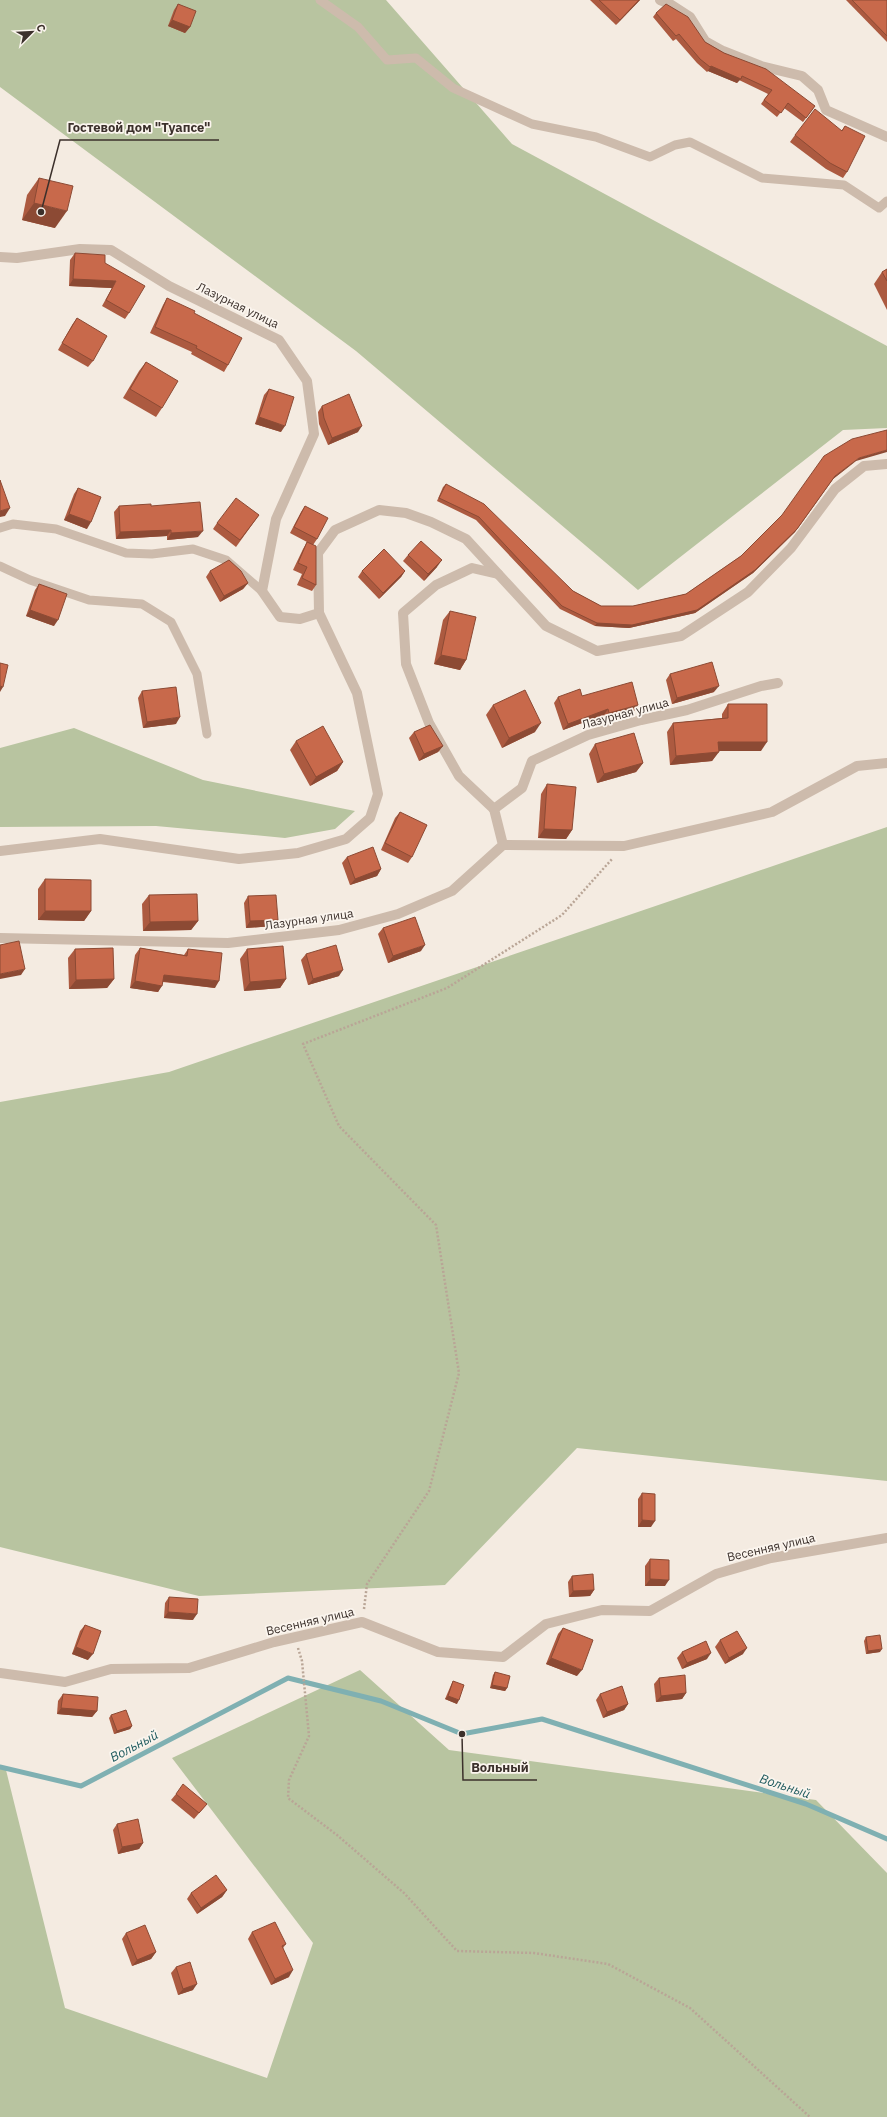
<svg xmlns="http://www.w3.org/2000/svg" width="887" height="2117" font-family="'IBM Plex Sans',sans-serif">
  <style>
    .green { fill: #b8c4a0 }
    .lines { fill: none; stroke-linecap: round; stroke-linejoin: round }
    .stream { stroke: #7fb0b2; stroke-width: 5 }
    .path { stroke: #b9a596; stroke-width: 2.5; stroke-dasharray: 2 2; stroke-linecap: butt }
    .service { stroke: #cdbbac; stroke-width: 9 }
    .minor { stroke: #cdbbac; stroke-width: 10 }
    .wall { fill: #ac5a40 }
    .shaded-wall { fill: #8c4a34 }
    .building { fill: #c8694b; stroke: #8c4a34 }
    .labels { text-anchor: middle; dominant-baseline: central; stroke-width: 3.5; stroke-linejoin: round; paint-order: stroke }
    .street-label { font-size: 12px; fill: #3b302b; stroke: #fbf5ee }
    .water-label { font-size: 13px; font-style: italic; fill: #1f5a5e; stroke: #fbf5ee }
    .leader { fill: none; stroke: #3b302b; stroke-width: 1.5 }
    .callout-dot { fill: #3b302b; stroke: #fbf5ee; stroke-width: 1.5 }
    .callout-label { font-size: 13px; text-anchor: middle; font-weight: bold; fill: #3b302b; stroke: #fbf5ee; stroke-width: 3.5; stroke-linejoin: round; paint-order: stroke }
  </style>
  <rect width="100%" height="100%" fill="#f4ebe1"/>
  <g class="green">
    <polygon points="0,0 386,0 512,144 887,346 887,428 843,430 638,590 356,351 0,87"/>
    <polygon points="74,728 203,780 355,811 335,829 285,838 156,826 0,827 0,748"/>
    <polygon points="887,827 887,1481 577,1448 445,1585 199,1596 0,1547 0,1102 169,1072"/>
    <polygon points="360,1670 449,1750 816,1800 887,1873 887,2117 0,2117 0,1766 5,1766 65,2008 267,2078 313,1943 172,1758"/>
  </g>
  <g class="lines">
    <polyline class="stream" points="0,1767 81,1786 288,1678 381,1701 462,1734 542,1719 806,1804 887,1839"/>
    <g class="path">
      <polyline points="364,1609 367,1584 429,1491 459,1373 436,1225 339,1126 303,1044 447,988 562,915 612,859"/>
      <polyline points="298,1648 302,1661 309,1736 289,1780 288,1798 337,1835 404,1893 457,1951 534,1953 608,1964 690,2008 810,2117"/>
    </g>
    <g class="service">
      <polyline points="320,0 358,27 387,60 416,58 453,88 532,124 596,137 650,157 675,145 690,142 762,178 844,185 879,208 887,201"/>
      <polyline points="0,528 13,524 56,529 126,553 152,554 193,549 226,560 262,591"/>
      <polyline points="0,566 30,580 89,600 142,604 171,622 197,674 207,734"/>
    </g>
    <g class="minor">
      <polyline points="660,0 670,4 690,17 705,41 723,51 761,66 802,76 818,90 826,110 887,137"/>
      <polyline points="0,257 17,258 80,249 111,250 169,286 279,340 307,381 314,434 276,519 262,591 280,617 300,619 319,613 318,553 335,530 379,510 406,513 431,522 466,539 546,626 597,651 681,636 748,592 791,548 835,489 864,466 887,464"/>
      <polyline points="494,809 459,776 429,723 406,664 403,613 436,585 472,568 498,574"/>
      <polyline points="503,845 624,846 772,812 857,766 887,763"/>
      <polyline points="0,851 100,839 239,859 298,853 346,839 370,818 378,794 357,693 319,613"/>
      <polyline points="0,938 228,943 339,930 398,914 452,891 503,845 494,809 522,788 532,761 588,735 641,720 687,710 761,686 778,683"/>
      <polyline points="0,1673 65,1682 111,1669 189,1668 274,1642 362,1622 438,1652 503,1657 546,1624 602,1610 650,1611 716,1574 771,1558 887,1538"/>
    </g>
  </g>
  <g class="wall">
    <polygon points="590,0 640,0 616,25"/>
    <polygon points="846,0 887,0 887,42"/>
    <polygon points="178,4 190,27 185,33 168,26 174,10"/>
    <polygon points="656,13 705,42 815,106 803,122 784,108 777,117 761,104 768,94 739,80 737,83 708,71 707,72 697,63 676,39 673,41 653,17"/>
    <polygon points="845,126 847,172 843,178 826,169 790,142 795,135 842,130"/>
    <polygon points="39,178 55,228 22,220 27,195"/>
    <polygon points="75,253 105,263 129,313 125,319 102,306 112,288 69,286 70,260"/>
    <polygon points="887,269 887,310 874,284 882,272"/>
    <polygon points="167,298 194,313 228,365 224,372 191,354 192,352 150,333 163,305"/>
    <polygon points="77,318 93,361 88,367 58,350 72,325"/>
    <polygon points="146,362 162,408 156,417 123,398 139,371"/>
    <polygon points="269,389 281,432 255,424 264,395"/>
    <polygon points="322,406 358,432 328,445 319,424 318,412"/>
    <polygon points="856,461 833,479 795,532 753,573 695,613 629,628 595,626 560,609 476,520 437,501 443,487 446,484 573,591 601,606 633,606 686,594 741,556 782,515"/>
    <polygon points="78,488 87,529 64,520 74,494"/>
    <polygon points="119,506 151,506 198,537 167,540 167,536 116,539 114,512"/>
    <polygon points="305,506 317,539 313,545 316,585 312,591 297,585 302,574 293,570 303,549 307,542 290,533 301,512"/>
    <polygon points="259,515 236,547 213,529 217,523"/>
    <polygon points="408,555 437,567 424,581 403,561"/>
    <polygon points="210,571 248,583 243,589 220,602 206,577"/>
    <polygon points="362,571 405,571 401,577 379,599 358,577"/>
    <polygon points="39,584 54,626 26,616 35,590"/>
    <polygon points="450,611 466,660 460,670 434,664 443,620"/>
    <polygon points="670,674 714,692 672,704 666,680"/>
    <polygon points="142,691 176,724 143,728 138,698"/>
    <polygon points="582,696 634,711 605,719 604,715 563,730 554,703 558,697"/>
    <polygon points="728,704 761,751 719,751 712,761 670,765 667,732 673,723 722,718 722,714"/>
    <polygon points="493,705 535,732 502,748 486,715"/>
    <polygon points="414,732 443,746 438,752 419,761 409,738"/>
    <polygon points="296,741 343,762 337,771 310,786 290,750"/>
    <polygon points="595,744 643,763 636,772 597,783 589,754"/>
    <polygon points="547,784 572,830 566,839 538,838 541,794"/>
    <polygon points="400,812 412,857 408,863 381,850 395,818"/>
    <polygon points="347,857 381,869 377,876 350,885 342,863"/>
    <polygon points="45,879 91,911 84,921 38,920 38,889"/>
    <polygon points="149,895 198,921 191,930 143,931 142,904"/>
    <polygon points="248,896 274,926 246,928 244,903"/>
    <polygon points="383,928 421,951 388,963 378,934"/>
    <polygon points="140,948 184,955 188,949 215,988 163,982 158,992 130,988 135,955"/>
    <polygon points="75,949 114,979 107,988 69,989 68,958"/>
    <polygon points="247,949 286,979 280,988 244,991 240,959"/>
    <polygon points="306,954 339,976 308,985 301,960"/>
    <polygon points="642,1493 651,1527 638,1527 638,1499"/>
    <polygon points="650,1559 665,1586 645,1586 645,1566"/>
    <polygon points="572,1576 594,1590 590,1596 569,1597 568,1582"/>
    <polygon points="169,1597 193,1620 164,1618 165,1603"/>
    <polygon points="85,1625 88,1660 72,1654 80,1631"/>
    <polygon points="563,1628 577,1676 546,1664 558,1634"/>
    <polygon points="866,1637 880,1652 866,1654 864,1641"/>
    <polygon points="720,1640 743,1654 725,1664 715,1647"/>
    <polygon points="682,1652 707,1659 682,1669 677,1658"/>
    <polygon points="495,1672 507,1688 505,1691 490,1688 493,1675"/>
    <polygon points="659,1678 686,1693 682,1699 656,1702 654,1684"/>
    <polygon points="453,1681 457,1704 445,1699 451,1685"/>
    <polygon points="63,1694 97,1711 92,1717 57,1714 58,1701"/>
    <polygon points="600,1694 628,1704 624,1710 603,1718 596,1700"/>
    <polygon points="111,1715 132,1726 130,1729 114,1734 109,1718"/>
    <polygon points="176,1794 207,1804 194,1819 171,1800"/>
    <polygon points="117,1824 143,1843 139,1849 118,1854 113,1830"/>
    <polygon points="227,1890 222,1897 197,1914 187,1899 191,1893"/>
    <polygon points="252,1932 286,1944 283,1948 289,1977 271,1985 248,1939"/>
    <polygon points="126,1933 156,1952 151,1959 132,1966 122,1939"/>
    <polygon points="176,1967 193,1990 178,1995 171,1973"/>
  </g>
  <g class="shaded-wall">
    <polygon points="639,0 640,0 616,25 620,20"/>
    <polygon points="172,20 190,27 185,33 168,26"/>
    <polygon points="711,66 741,79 737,83 708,71 707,72"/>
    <polygon points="34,203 67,211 55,228 22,220"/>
    <polygon points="73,279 116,281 112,288 69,286"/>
    <polygon points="259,417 285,426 281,432 255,424"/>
    <polygon points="362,426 358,432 328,445 332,438"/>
    <polygon points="887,450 887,452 856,461 833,479 795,532 753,573 695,613 629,628 595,626 597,623 697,610 835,476 859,458"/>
    <polygon points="10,508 5,516 0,517 0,511"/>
    <polygon points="69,514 91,522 87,529 64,520"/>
    <polygon points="171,530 167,536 116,539 120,532"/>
    <polygon points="203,531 198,537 167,540 171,533"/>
    <polygon points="442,560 437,567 424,581 428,574"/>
    <polygon points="405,571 401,577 379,599 383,593"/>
    <polygon points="248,583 243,589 220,602 224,596"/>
    <polygon points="30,610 58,620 54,626 26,616"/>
    <polygon points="441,655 466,660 460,670 434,664"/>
    <polygon points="0,686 3,687 0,692"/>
    <polygon points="719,686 714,692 672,704 677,698"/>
    <polygon points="638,705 634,711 605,719 609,713"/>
    <polygon points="608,709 604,715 563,730 568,724"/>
    <polygon points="180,717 176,724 143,728 147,722"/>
    <polygon points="541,723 535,732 502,748 509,738"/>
    <polygon points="718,742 767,742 761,751 711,751"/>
    <polygon points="443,746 438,752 419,761 424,754"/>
    <polygon points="719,752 712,761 670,765 676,756"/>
    <polygon points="343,762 337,771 310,786 316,777"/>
    <polygon points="643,763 636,772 597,783 604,774"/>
    <polygon points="544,829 572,830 566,839 538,838"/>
    <polygon points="381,869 377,876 350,885 355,879"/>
    <polygon points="45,911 91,911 84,921 38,920"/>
    <polygon points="278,920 274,926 246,928 250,921"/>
    <polygon points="198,921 191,930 143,931 150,922"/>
    <polygon points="425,945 421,951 388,963 393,956"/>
    <polygon points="25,969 21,975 0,979 0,974"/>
    <polygon points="343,970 339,976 308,985 313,979"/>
    <polygon points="164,975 219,981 215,988 160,981"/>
    <polygon points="114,979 107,988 69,989 76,980"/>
    <polygon points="286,979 280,988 244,991 250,982"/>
    <polygon points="135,981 162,986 158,992 130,988"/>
    <polygon points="642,1520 655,1521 651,1527 638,1527"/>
    <polygon points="650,1579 669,1580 665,1586 645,1586"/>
    <polygon points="594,1590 590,1596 569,1597 573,1591"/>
    <polygon points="168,1612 197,1614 193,1620 164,1618"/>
    <polygon points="76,1647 93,1654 88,1660 72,1654"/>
    <polygon points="747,1648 743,1654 725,1664 729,1658"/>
    <polygon points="882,1649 880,1652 866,1654 868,1651"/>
    <polygon points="711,1653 707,1659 682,1669 687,1663"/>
    <polygon points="551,1658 582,1670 577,1676 546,1664"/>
    <polygon points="492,1685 507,1688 505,1691 490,1688"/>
    <polygon points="686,1693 682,1699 656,1702 661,1696"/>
    <polygon points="448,1696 459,1700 457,1704 445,1699"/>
    <polygon points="628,1704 624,1710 603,1718 607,1712"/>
    <polygon points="61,1708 97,1711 92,1717 57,1714"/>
    <polygon points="132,1726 130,1729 114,1734 117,1731"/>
    <polygon points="143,1843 139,1849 118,1854 122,1847"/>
    <polygon points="227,1890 222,1897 197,1914 201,1908"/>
    <polygon points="156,1952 151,1959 132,1966 137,1960"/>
    <polygon points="293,1970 289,1977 271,1985 275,1979"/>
    <polygon points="197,1984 193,1990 178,1995 183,1989"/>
  </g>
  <g class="building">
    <polygon points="599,0 639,0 620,20"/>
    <polygon points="852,0 887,0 887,36"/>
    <polygon points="178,4 196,11 190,27 172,20"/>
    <polygon points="666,4 688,17 705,42 724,53 766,69 815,106 806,118 788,103 781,113 764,100 772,90 742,76 741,79 711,66 710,67 700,59 679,34 676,36 656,13"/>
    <polygon points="815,109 842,131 845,126 865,136 847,172 830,163 795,135"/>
    <polygon points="39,178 73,186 67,211 34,203"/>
    <polygon points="75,253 105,255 105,263 145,286 129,313 106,300 116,281 73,279"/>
    <polygon points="887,269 887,281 882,272"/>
    <polygon points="167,298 195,311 194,313 242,338 228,365 196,348 197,346 155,327"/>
    <polygon points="77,318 107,336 93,361 62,343"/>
    <polygon points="146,362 178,381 162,408 130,389"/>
    <polygon points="269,389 294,397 285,426 259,417"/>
    <polygon points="349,394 362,426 332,438 324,418 322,406"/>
    <polygon points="887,430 887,450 859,458 835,476 797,529 755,570 697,610 632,625 597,623 562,606 479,517 439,498 446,484 484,504 573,591 601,606 633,606 686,594 741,556 782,515 824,456 852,439"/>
    <polygon points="0,480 10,508 0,511"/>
    <polygon points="78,488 101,497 91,522 69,514"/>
    <polygon points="236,498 259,515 240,540 217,523"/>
    <polygon points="200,502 203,531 171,533 171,530 120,532 119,506 151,504 151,506"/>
    <polygon points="305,506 328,518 317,539 294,527"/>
    <polygon points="421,541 442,560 428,574 408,555"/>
    <polygon points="307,542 316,546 316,585 302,578 307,567 298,563"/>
    <polygon points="384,549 405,571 383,593 362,571"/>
    <polygon points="229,560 241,571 248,583 224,596 210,571"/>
    <polygon points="39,584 67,594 58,620 30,610"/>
    <polygon points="450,611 476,617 466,660 441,655"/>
    <polygon points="712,662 719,686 677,698 670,674"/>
    <polygon points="0,663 8,665 3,687 0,686"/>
    <polygon points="632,682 638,705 609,713 608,709 568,724 558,697 580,689 582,696"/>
    <polygon points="176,687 180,717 147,722 142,691"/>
    <polygon points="525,690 541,723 509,738 493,705"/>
    <polygon points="728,704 767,704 767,742 718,742 719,752 676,756 673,723 728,718"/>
    <polygon points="430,725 443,746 424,754 414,732"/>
    <polygon points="323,726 343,762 316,777 296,741"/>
    <polygon points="634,733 643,763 604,774 595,744"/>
    <polygon points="547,784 576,787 572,830 544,829"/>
    <polygon points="400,812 427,825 412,857 385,843"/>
    <polygon points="373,847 381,869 355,879 347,857"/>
    <polygon points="45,879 91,880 91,911 45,911"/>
    <polygon points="197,894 198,921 150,922 149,895"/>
    <polygon points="276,895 278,920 250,921 248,896"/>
    <polygon points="415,917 425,945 393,956 383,928"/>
    <polygon points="19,941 25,969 0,974 0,945"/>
    <polygon points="336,945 343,970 313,979 306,954"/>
    <polygon points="283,946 286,979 250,982 247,949"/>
    <polygon points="113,948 114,979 76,980 75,949"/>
    <polygon points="140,948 187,956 188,949 222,953 219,981 164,975 162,986 135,981"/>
    <polygon points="642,1493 655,1494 655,1521 642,1520"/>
    <polygon points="650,1559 669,1560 669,1580 650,1579"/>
    <polygon points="593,1574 594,1590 573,1591 572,1576"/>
    <polygon points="169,1597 198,1599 197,1614 168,1612"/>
    <polygon points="85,1625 101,1631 93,1654 76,1647"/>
    <polygon points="563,1628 593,1640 582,1670 551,1658"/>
    <polygon points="737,1631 747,1648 729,1658 720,1640"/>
    <polygon points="880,1635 882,1649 868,1651 866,1637"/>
    <polygon points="706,1641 711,1653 687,1663 682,1652"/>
    <polygon points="495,1672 510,1676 507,1688 492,1685"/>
    <polygon points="685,1675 686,1693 661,1696 659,1678"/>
    <polygon points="453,1681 464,1685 459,1700 448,1696"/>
    <polygon points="622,1686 628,1704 607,1712 600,1694"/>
    <polygon points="63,1694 98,1697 97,1711 61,1708"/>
    <polygon points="126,1710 132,1726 117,1731 111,1715"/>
    <polygon points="183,1784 207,1804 199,1813 176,1794"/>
    <polygon points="138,1819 143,1843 122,1847 117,1824"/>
    <polygon points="216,1875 227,1890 201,1908 191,1893"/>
    <polygon points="275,1922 286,1944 282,1946 293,1970 275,1979 252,1932"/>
    <polygon points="145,1925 156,1952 137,1960 126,1933"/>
    <polygon points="190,1962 197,1984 183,1989 176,1967"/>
  </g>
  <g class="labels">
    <g class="street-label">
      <text transform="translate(238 305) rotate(26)">Лазурная улица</text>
      <text transform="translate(625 713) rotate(-15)">Лазурная улица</text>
      <text transform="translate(309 919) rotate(-8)">Лазурная улица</text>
      <text transform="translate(771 1547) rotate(-13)">Весенняя улица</text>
      <text transform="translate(310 1621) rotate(-13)">Весенняя улица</text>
    </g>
    <g class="water-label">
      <text transform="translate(134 1746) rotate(-28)">Вольный</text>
      <text transform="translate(785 1786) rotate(18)">Вольный</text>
    </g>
  </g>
  <path class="leader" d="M41 212L60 140H219M462 1734L463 1780H537"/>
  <g class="callout-dot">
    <circle cx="41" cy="212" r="4"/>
    <circle cx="462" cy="1734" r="4"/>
  </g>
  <g class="callout-label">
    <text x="139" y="132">Гостевой дом "Туапсе"</text>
    <text x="500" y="1772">Вольный</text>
  </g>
  <g transform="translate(32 32) rotate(66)" stroke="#fbf5ee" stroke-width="3" paint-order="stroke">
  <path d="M0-3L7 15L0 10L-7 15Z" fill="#3b302b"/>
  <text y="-6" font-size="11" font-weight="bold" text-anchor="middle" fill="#3b302b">С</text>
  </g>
</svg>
